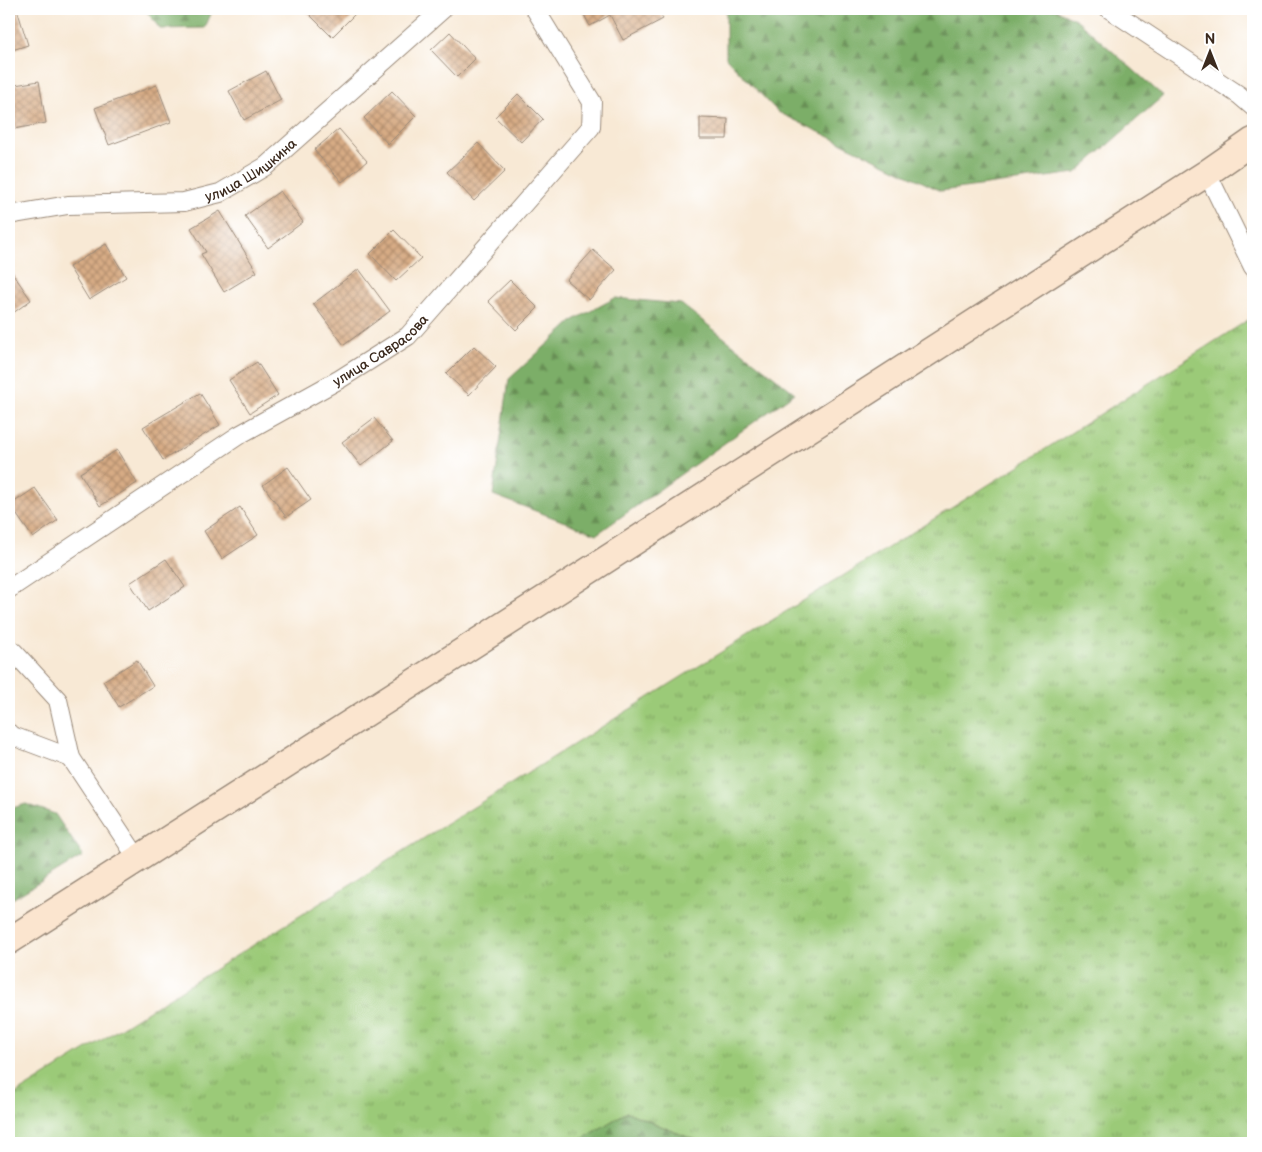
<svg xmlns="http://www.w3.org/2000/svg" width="1262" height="1152" font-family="'Balsamiq Sans',sans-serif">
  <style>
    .grass { fill: url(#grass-tufts); stroke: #6b7a4b }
    .forest { fill: url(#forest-firs); stroke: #5c6c43 }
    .building { fill: url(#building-cross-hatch) }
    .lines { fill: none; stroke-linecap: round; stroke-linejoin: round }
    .street-casing { stroke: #9a8a7a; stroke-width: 20 }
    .secondary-casing { stroke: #9a8a7a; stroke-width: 29 }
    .street { stroke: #fff; stroke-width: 18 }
    .secondary { stroke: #fbe5cf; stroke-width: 26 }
    .labels { text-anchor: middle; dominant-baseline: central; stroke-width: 5; stroke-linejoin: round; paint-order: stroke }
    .street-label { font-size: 14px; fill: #3b2a1e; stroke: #fff }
  </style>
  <defs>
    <pattern id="grass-tufts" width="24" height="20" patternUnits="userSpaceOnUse" patternTransform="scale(1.25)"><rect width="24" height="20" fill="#9bca78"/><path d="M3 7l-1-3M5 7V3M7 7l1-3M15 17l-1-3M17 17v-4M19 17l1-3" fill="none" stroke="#80a462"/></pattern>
    <pattern id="forest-firs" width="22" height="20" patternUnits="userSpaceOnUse" patternTransform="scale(1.25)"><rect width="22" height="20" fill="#7cae68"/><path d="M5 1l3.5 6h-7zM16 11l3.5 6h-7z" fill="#678e55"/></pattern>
    <pattern id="building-cross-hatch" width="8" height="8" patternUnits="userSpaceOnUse" patternTransform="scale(1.25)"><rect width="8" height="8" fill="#d7ac85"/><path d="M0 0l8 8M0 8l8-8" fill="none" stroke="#b08c6c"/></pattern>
  </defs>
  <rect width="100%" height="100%" fill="#fff"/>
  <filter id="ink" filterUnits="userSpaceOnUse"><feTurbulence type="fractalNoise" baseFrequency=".02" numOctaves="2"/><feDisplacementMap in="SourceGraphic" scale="10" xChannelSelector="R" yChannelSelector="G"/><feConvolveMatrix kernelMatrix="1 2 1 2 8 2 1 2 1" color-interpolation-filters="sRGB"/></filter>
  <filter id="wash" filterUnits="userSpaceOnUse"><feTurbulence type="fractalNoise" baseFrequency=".0096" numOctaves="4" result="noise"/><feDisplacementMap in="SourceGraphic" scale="20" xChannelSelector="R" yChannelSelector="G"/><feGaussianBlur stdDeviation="1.12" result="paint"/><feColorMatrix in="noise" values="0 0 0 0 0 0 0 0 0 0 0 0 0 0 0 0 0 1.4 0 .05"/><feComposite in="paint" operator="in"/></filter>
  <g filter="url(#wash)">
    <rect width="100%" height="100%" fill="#f8e9d5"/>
    <polygon class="grass" points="1253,317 1253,1143 702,1143 627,1112 576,1143 9,1143 9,1098 1036,455"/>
    <g class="forest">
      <polygon points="145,9 213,9 205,28 160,29"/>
      <polygon points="726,9 1055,9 1077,20 1163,96 1076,173 941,191 778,112 726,58"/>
      <polygon points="615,298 681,304 795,393 597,534 493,495 509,379 574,320"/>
      <polygon points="26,804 55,814 83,856 9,901 9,809"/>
      <polygon points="627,1112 702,1143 576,1143"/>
    </g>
    <g id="blocks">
      <g class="building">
        <polygon points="9,9 17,9 28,45 9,51"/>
        <polygon points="304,9 360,9 332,37"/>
        <polygon points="581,9 658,9 663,19 623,40 610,15 590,26"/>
        <polygon points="450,32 475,59 457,77 431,50"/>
        <polygon points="266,71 281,100 244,120 229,91"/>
        <polygon points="39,81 46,123 14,129 9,100 9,86"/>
        <polygon points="157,85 171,122 109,145 95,108"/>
        <polygon points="392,91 416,116 388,144 364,118"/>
        <polygon points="518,94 543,119 521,142 495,117"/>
        <polygon points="700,118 728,119 727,139 700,139"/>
        <polygon points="339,129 367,161 342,182 314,150"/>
        <polygon points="478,143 505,171 474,201 447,172"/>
        <polygon points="280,191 303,222 268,248 245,216"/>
        <polygon points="220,211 257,272 224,292 201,254 206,252 191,228"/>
        <polygon points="394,230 421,258 396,281 370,254"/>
        <polygon points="106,244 126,277 89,300 69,267"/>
        <polygon points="593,250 616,270 589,300 566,280"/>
        <polygon points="9,268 31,300 9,316"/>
        <polygon points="359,269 390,311 344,345 313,304"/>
        <polygon points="510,280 538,308 516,330 488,301"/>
        <polygon points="474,346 496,367 469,395 446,374"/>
        <polygon points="257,362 278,395 250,413 229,380"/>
        <polygon points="200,393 220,425 163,460 143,427"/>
        <polygon points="374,418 393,441 361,466 342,442"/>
        <polygon points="117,450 137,483 100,506 80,473"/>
        <polygon points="288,467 311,500 286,517 263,485"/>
        <polygon points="35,488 58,520 33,538 10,505"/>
        <polygon points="240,507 258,535 222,559 204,531"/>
        <polygon points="166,559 185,587 148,611 130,583"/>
        <polygon points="137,660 153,686 119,707 103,681"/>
      </g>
    </g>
  </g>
  <g filter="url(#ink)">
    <use href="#blocks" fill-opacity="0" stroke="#9a8a7a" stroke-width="1"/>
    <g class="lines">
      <g class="street-casing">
        <g id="street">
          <polyline points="1109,9 1239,95 1253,107"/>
          <polyline points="1207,173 1253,267"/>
          <path id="s1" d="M9,215l59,-10 116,-3 36,-9 46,-27 177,-157"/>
          <path id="s2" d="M9,589l230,-154 101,-56 68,-43 183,-209 1,-25 -57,-93"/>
          <polyline points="9,649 14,652 58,700 71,758 138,859"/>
          <polyline points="9,733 10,735 71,758"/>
        </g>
      </g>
      <g class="secondary-casing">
        <polyline id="secondary" points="9,941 565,586 1207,173 1253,141"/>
      </g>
      <use href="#street" class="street"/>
      <use href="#secondary" class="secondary"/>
    </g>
  </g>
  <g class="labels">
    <g class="street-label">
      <text stroke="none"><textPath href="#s1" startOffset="251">улица Шишкина</textPath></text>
      <text stroke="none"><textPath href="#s2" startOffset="442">улица Саврасова</textPath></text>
    </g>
  </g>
  <rect width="1262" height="1152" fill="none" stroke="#fff" stroke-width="30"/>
  <g transform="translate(1210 52)" stroke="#ffffff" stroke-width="4" paint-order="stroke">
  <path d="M0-4L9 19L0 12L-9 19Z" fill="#3b2a1e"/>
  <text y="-8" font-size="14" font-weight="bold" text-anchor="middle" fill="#3b2a1e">N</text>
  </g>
</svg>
